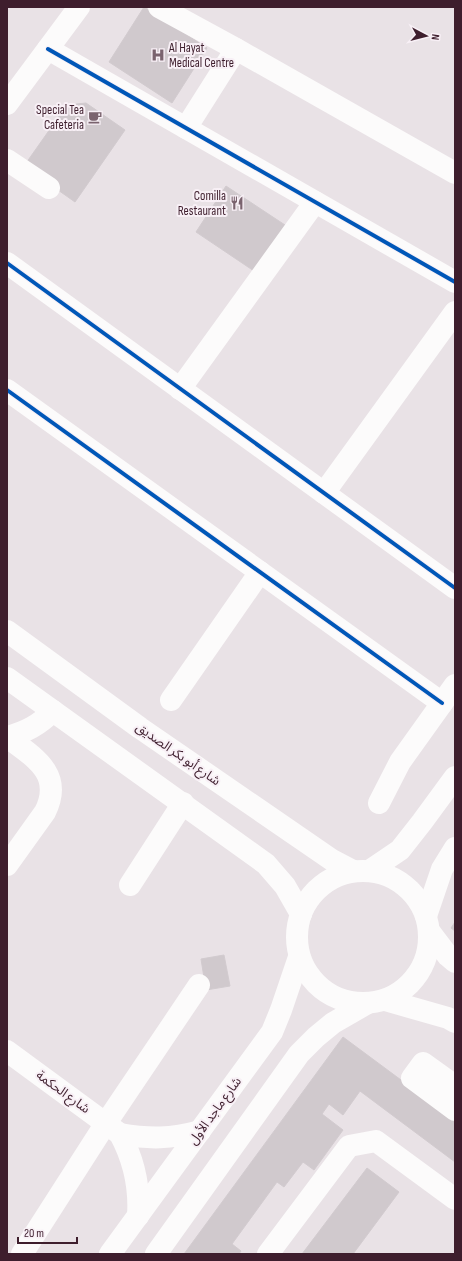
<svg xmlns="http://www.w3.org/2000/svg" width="462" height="1261" font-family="'Sofia Sans Condensed','Noto Sans Arabic',sans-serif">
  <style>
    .building { fill: #d0c9cd; stroke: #d2cbcf }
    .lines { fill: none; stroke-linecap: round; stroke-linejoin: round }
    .minor { stroke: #fcfbfb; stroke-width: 22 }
    .cycleway-casing { stroke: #f8f0f6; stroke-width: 6 }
    .cycleway { stroke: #0057b8; stroke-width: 4 }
    .labels { text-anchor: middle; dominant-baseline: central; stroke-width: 4; stroke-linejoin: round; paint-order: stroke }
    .poi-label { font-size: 13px; fill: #3e1e2d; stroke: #f8f0f6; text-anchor: end }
    .street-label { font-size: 13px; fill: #3e1e2d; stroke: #f8f0f6 }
  </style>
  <rect width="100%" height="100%" fill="#e9e2e6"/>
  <g class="building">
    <polygon points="144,7 207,48 172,103 109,62"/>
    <polygon points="86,103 125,130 75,202 24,166 67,105"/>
    <polygon points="226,186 285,225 254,271 196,232"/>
    <polygon points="455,922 455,931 451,928"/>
    <polygon points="224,955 230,986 206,990 201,959"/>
    <polygon points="343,1037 455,1120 455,1162 360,1091 343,1115 329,1104 322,1114 343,1130 314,1170 303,1162 284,1187 277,1182 232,1244 241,1251 239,1254 184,1254"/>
    <polygon points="367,1168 399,1192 353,1254 302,1254"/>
  </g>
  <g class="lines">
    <g class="minor">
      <polyline points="159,7 236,49 455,173"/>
      <polyline points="48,49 455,282"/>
      <polyline points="7,104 79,7"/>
      <polyline points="186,128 236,49"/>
      <polyline points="7,160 49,188"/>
      <polyline points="7,263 455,588"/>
      <polyline points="180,389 315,202"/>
      <polyline points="7,390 442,703"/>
      <polyline points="324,493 455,312"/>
      <polyline points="7,631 140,728 332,860 353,871"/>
      <polyline points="7,678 266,864 285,886 301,914"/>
      <polyline points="171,700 260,572"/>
      <path d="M7,737c27,20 57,37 38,75l-38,53"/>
      <path d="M7,737c19,-5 32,-12 46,-26"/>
      <polyline points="379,803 400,762 455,685"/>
      <circle cx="363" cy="937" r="66"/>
      <polyline points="369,871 400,850 422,822 455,777"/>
      <polyline points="130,885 183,803"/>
      <polyline points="426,916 442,869 455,848"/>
      <polyline points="429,931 448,956 455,962"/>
      <polyline points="385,1000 448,1018 455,1022"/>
      <path d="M7,1051l113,83c14,26 20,52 18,82"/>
      <polyline points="455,1086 423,1063 412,1078 455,1110"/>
      <path d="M120,1134c29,5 51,5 80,-3"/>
      <polyline points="22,1254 106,1123 199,985"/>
      <polyline points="110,1254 272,1032 281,1010 299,957"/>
      <polyline points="156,1254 299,1054 316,1037 333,1023 366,1004"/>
      <polyline points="268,1254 349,1146 376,1141 455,1199"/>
    </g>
    <g class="cycleway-casing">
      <g id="cycleway">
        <polyline points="48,49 455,282"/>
        <polyline points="7,263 455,588"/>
        <polyline points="7,390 442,703"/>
      </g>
    </g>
    <use href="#cycleway" class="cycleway"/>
  </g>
  <defs>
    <g id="hospital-bare" transform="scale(1.08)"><path d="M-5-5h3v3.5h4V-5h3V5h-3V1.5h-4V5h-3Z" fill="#7a636e" stroke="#f8f0f6" stroke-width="2.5" paint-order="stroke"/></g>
    <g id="cafe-bare" transform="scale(1.08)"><path d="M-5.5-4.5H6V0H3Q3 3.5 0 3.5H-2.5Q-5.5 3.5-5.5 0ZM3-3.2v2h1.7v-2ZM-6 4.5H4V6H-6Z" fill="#7a636e" stroke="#f8f0f6" stroke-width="2.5" paint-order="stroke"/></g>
    <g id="restaurant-bare" transform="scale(1.08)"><path d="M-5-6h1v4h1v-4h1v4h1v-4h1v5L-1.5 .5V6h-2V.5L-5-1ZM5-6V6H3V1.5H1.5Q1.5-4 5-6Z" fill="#7a636e" stroke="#f8f0f6" stroke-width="2.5" paint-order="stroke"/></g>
  </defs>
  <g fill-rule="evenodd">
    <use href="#hospital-bare" x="158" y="55"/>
    <use href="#cafe-bare" x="95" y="117"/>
    <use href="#restaurant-bare" x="237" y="203"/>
  </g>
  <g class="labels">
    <g class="poi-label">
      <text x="169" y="48" text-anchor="start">Al Hayat<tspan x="169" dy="15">Medical Centre</tspan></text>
      <text x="84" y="110">Special Tea<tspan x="84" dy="15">Cafeteria</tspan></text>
      <text x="226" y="196">Comilla<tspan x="226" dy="15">Restaurant</tspan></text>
    </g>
    <g class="street-label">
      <text transform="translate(178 754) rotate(35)">شارع أبو بكر الصديق</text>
      <text transform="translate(63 1092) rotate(36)">شارع الحكمة</text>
      <text transform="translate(215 1111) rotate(-54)">شارع ماجد الأول</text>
    </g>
  </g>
  <rect width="462" height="1261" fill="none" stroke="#3e1e2d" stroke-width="16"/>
  <g transform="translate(426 36) rotate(97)" stroke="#f8f0f6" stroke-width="3" paint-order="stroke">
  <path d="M0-3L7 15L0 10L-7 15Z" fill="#3e1e2d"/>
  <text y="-6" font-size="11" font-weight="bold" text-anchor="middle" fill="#3e1e2d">N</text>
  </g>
  <path d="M18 1237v6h59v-6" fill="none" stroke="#3e1e2d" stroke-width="2"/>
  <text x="24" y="1237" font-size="12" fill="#3e1e2d" stroke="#f8f0f6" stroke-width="3" paint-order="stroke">20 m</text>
</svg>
